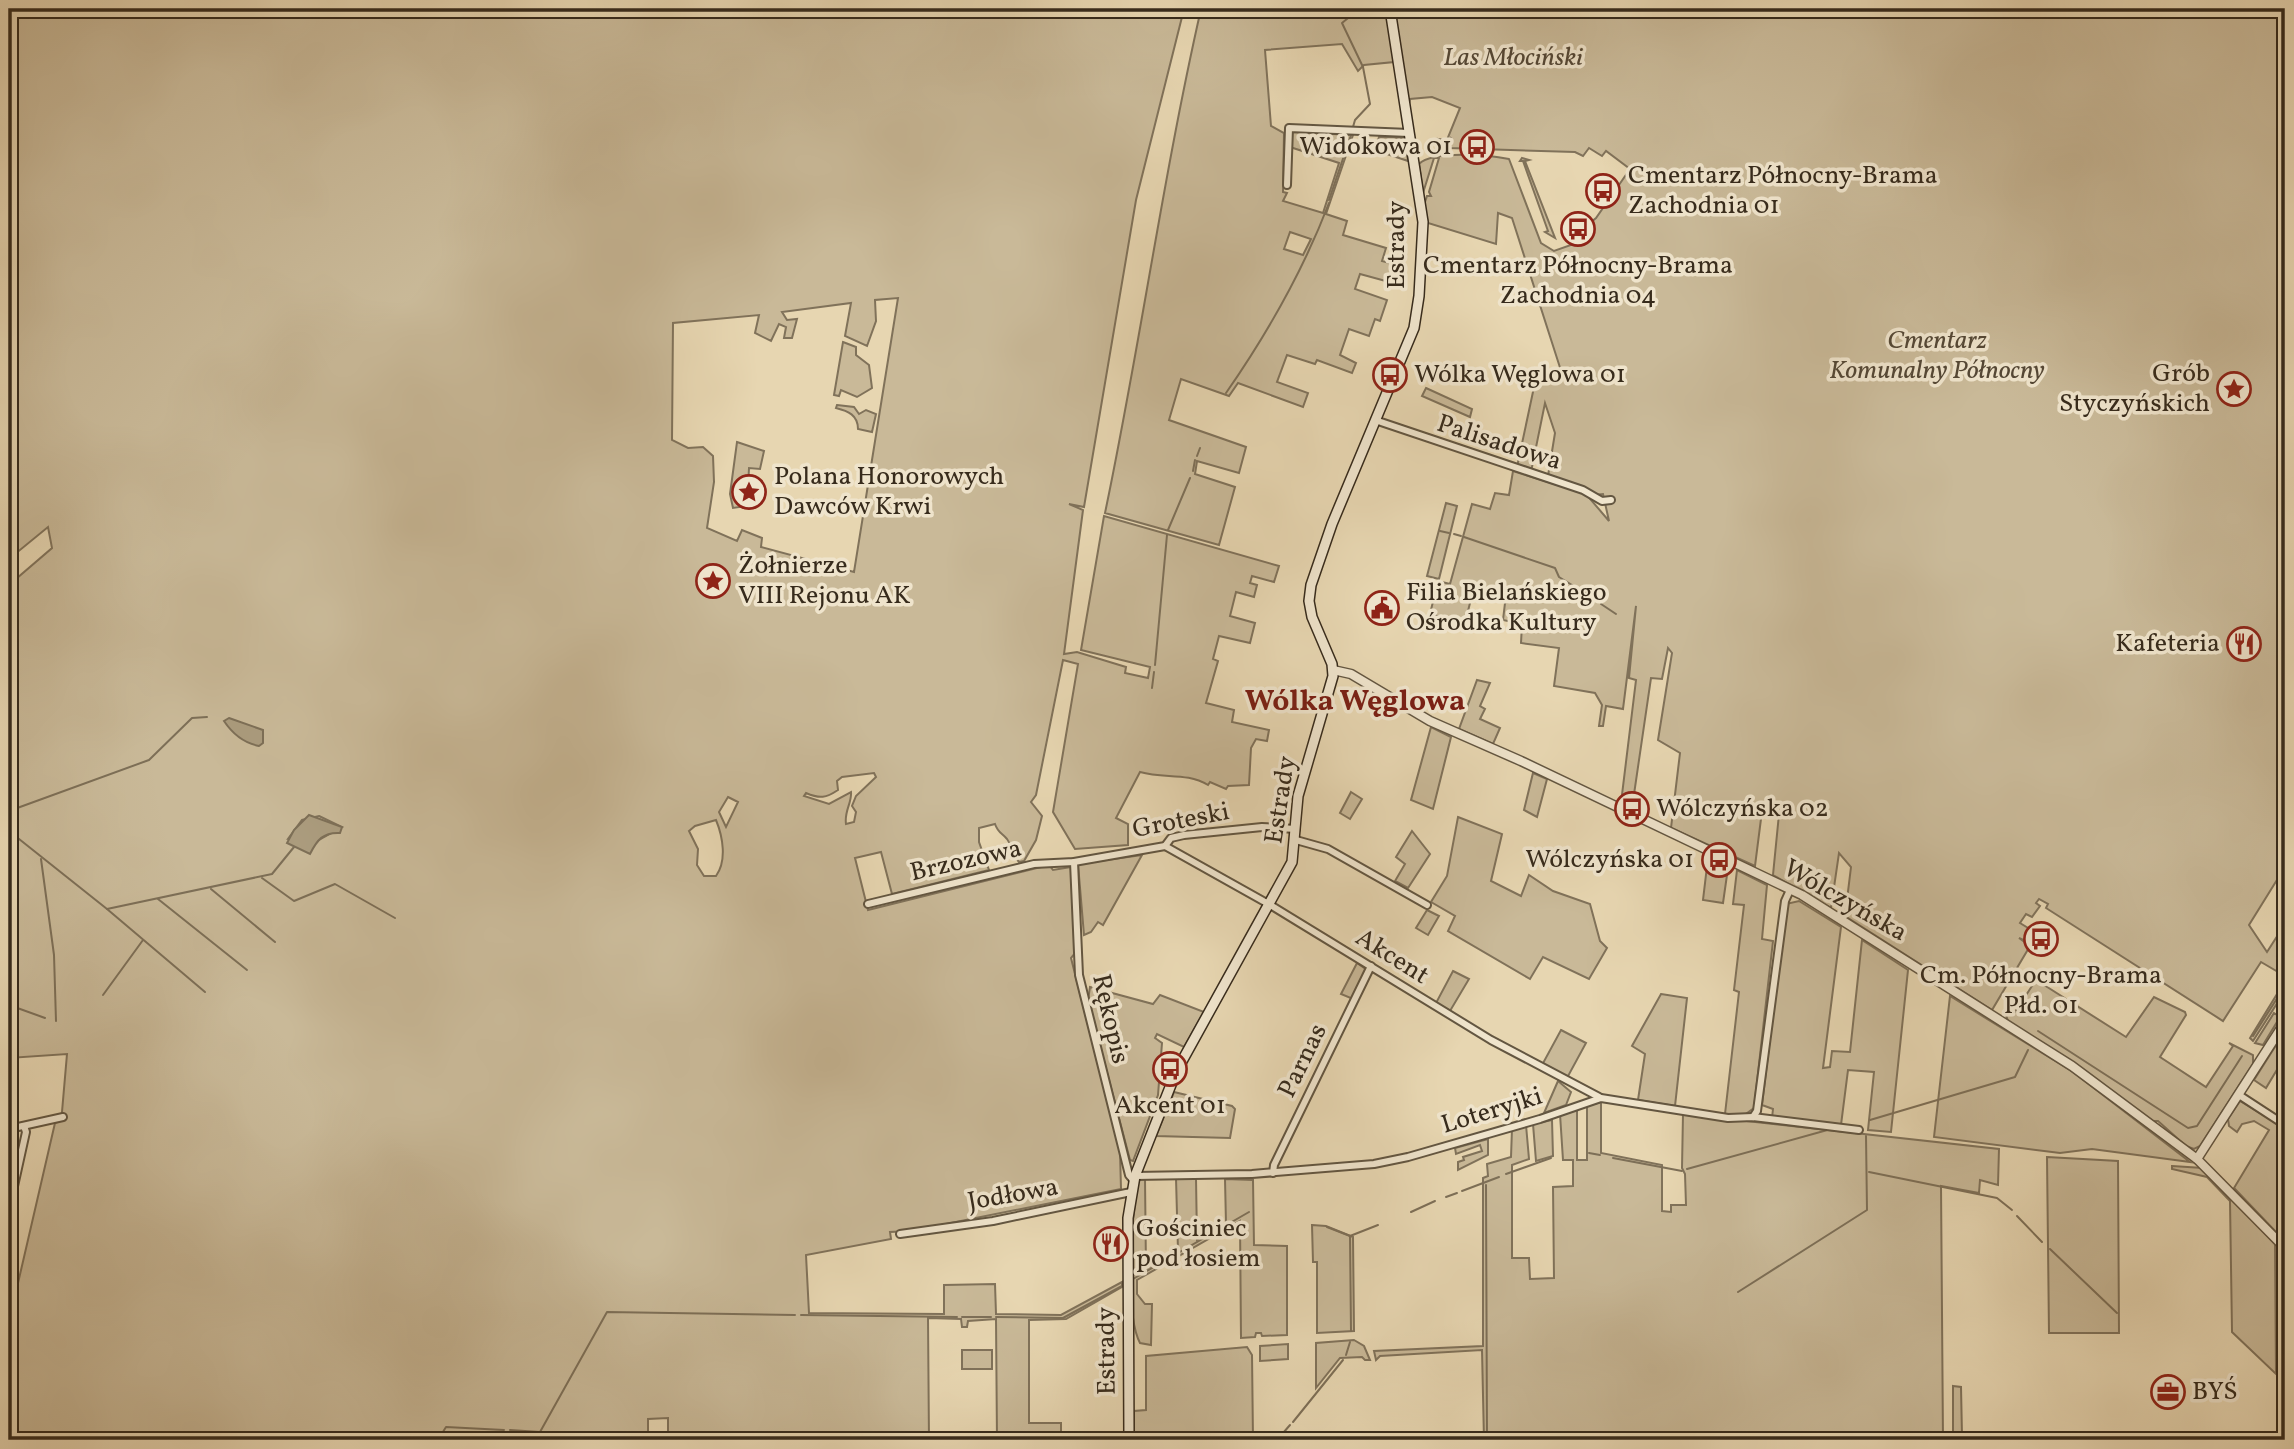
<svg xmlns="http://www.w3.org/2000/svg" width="2294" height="1449" font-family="Vollkorn,serif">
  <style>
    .green { fill: #c9b998; stroke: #80725a; stroke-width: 2; fill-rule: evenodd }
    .water { fill: #ab9c7e; stroke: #7d6f57; stroke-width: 2 }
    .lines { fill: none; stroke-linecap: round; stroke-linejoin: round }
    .stream { stroke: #7d6f57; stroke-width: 2 }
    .minor-casing { stroke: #635641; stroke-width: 10 }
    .tertiary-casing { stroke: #635641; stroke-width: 11 }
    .secondary-casing { stroke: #372b1c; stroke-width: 12 }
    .minor { stroke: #efe4cc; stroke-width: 6 }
    .tertiary { stroke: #efe4cc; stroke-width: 8 }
    .secondary { stroke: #efe4cc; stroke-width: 9 }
    .labels { text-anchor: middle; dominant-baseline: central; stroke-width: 7; stroke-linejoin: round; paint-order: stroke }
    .park-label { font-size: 26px; font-style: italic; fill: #544735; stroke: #efe4cc }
    .poi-label { font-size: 26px; fill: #372b1c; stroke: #efe4cc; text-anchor: start }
    .street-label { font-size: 26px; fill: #372b1c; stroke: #efe4cc }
    .quarter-label { font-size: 30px; font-weight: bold; fill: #7a1f14; stroke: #efe4cc }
  </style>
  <rect width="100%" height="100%" fill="#e7d6b1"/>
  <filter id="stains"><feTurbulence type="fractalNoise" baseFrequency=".00286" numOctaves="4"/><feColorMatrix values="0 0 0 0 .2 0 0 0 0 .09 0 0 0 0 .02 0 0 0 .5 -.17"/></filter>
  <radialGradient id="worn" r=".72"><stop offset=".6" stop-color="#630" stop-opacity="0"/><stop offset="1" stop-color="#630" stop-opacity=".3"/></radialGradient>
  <g class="green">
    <path d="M9,9h1175l-48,191 -52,307 -15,-3 14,6 -19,144 13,-2 49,15 -1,6 23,5 2,-11 -69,-17 23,-134 175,50 -5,16 -22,-6 -2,7 7,2 -3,12 -18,-5 -6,24 25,7 -5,20 -31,-7 -6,23 5,2 -12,42 28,7 -2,12 37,8 -2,11 -11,-2 -5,9 -2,37 -21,1 -2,3 -16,-7 -2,3c-22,-13 -43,-6 -68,-13l-24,46 12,6v21l-53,4 -22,-37 25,-148 -15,-4 -27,135 -5,7 11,14 -6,24 -12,21 -5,1c-6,-7 -7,-16 -12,-23 -5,-6 -9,-6 -12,-15l-16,4v14l10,28 -97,24 -11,-42 -26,6 13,52 181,-45 4,5 18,-3 5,85 -5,6 49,194 1,37 -210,42 -21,1 1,7 -85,16 3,58 135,1v-29l51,-1 1,30 65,1 61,-33v5l-56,32 -37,1v103h32v17h-64l-1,-121 -28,2 -1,6h-5l-1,-8 -33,-1 1,122h-261v-22l-20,1v21h-639v-118l46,-199 10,-4 -3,-7 5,-58 -58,4v-473l43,-37 -4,-21 -39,32zM898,298l-44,274 -93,-25 1,-9 -20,-8 -5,11 -30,-13 7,-46 -1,-26 -10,-9 -15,1 -16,-8 1,-117 86,-8 -4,18 16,8 8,-17 7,3 -2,11h8l5,-19 -10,1 -5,-8 69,-9 -6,33 22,10 9,-25 -1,-21zM874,773l2,4 -20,19 -4,10 4,6 -2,10 -8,2c-2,-13 6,-21 5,-32l-22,12 -25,-8 2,-3c14,6 20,5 32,-3l-1,-9 5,-4zM728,797l10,5 -12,25 -7,-15zM319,816l23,11 -25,14 -29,-2 14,-19zM716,820c7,17 11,41 0,56h-12l-7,-11 1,-16 -9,-18 6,-5z"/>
    <path d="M1201,9h186l7,53 -30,3 -6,6 -16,-27 -77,6 6,76 13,7 -1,59 4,1 -4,8 40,12 16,-50 -49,-16 2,-15 61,3 -27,79 21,7 -4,14 43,13 -4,13 16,4 -5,18 -33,-9 -5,15 32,11 -7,21 -5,-2 -6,17 -20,-7 -9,26 16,8 -4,10 -35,-13 -2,4 -28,-9 -10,27 31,11 -5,14 -65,-24 -9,13 -48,-17 -12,41 77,27 -7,26 -42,-12 -2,13 40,13 -16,58 -114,-32c35,-167 58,-337 96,-504zM1290,232l21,7 -8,16 -19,-6z"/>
    <path d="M1392,9h893v858l-36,58 18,27 18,-28v52l-24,-14 -38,59 -177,-113 2,-4 -9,-5 -3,4 4,3 -8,11 -6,-3 -6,9 18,11 -6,10 -13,-6 11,8 -38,64 -147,-94 6,-49 -12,-14 -8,55 -58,-33 6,-61 -17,-3 -7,55 -84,-38 9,-75 -22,-13 14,-87 -4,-5 -6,31 -11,-1 -19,130 -11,-5 15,-123 -7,-2 7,-72 -13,103 -17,-3 -3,20h-4l3,-21 -7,-12 -41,-7 5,-38 -38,-5 1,-19 -19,-4 2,-17 -5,-5 -28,-3 -8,32 -24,-6 1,-4 -11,-3 8,-33 12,3 22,-80 18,5 5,-16 14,2 4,-24 73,23 23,27 -6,-27 -10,1 -45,-19 7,-43 -10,-30 -14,69 -14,-5 20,-94 27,7 -52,-162 -14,-5 -2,31 -68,-21 -4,-18 3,-9h4l-2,-4 10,-34h-5l-11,35 -4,-29c14,-14 71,-9 90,-5l32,84 13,8 17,-6 6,-10 4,2 -3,-4 8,-12 4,2 6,-5 34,-49 -24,-18 -4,5 -13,-8 -6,8 -8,-4 -126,-4 2,-11 -6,11 -4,1 -3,-10 9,1 13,-32 -28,-11 -22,2 -2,10z"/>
    <polygon points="1379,137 1405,138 1408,161 1375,150"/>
    <polygon points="1522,158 1529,160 1525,161 1555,238 1545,232 1548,231 1523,161 1520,161"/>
    <polygon points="843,342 856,347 856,355 869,365 872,388 857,397 841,390 839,396 834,395"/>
    <polygon points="1426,388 1472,409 1470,417 1422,396"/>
    <path d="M837,405l17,2 5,7 7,-4 10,4 -4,18 -14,-3c0,-14 -10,-18 -22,-21z"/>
    <polygon points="737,442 764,451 760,469 749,468 747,506 733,508 730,494"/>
    <polygon points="1446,503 1457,506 1439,579 1427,576"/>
    <polygon points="1477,680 1490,683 1480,706 1485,709 1480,719 1500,728 1493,744 1459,729"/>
    <polygon points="1431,727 1451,737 1433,809 1411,800"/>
    <polygon points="1533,773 1547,779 1537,817 1524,810"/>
    <polygon points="1351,792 1362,799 1350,819 1340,813"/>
    <polygon points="1458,817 1502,834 1491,881 1521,896 1529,875 1553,891 1590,904 1600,941 1607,948 1589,979 1543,957 1530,979 1448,931 1455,916 1431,902 1447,876"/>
    <polygon points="1412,831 1430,854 1408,888 1395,881 1405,864 1396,857"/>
    <polygon points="1142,855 1103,925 1098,922 1091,932 1084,935 1078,864"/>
    <polygon points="1708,858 1728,868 1723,903 1703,900"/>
    <polygon points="1737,870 1767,885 1762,939 1773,941 1754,1108 1743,1116 1725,1114 1739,992 1734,990 1744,905 1733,904"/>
    <polygon points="1799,901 1841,927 1823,1068 1830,1067 1832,1051 1850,1052 1862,940 1908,970 1891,1132 1868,1130 1874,1072 1848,1070 1841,1125 1772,1118 1773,1109 1762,1105 1786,904"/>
    <polygon points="1427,910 1439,916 1428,935 1416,928"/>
    <polygon points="1357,963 1367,970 1353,999 1341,994"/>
    <polygon points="1453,971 1469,979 1450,1011 1436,1003"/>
    <polygon points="2033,978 2126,1037 2154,997 2185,1012 2186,1015 2160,1057 2206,1087 2233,1046 2229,1043 2253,1055 2253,1064 2200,1146 2194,1149 2186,1146 2158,1121 2151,1121 2008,1021 2006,1015 2010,1010 2015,1012 2032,986 2027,982"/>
    <polygon points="2285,981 2285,991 2253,1041 2250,1038"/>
    <polygon points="1090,987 1153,1004 1160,995 1204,1012 1184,1047 1157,1034 1155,1038 1162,1043 1158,1095 1133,1161 1130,1160 1088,1000"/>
    <polygon points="1661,994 1687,998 1675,1106 1638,1100 1645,1054 1632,1046"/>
    <polygon points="1950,996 2073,1072 2190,1162 2092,1149 2060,1153 1934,1137"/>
    <polygon points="2274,1013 2280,1017 2263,1045 2255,1043"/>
    <polygon points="1561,1030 1586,1043 1567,1078 1542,1065"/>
    <polygon points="2285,1031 2285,1071 2278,1068 2266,1088 2254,1080"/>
    <polygon points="1558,1081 1571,1092 1566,1105 1544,1113"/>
    <polygon points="1174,1092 1232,1106 1235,1109 1230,1138 1156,1136"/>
    <polygon points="2240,1101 2285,1128 2285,1219 2277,1233 2234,1188 2269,1130 2254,1121 2242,1124 2237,1132 2229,1126 2228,1119"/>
    <polygon points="1601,1102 1601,1153 1662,1165 1662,1211 1671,1212 1671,1205 1686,1205 1685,1174 1682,1168 1683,1114 1999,1149 1998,1185 1980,1180 1979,1193 1941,1186 1943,1440 1484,1440 1482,1350 1380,1356 1376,1360 1374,1351 1483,1346 1483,1178 1488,1176 1487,1164 1511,1157 1512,1129 1526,1125 1529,1159 1512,1165 1512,1258 1529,1258 1530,1279 1554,1278 1553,1187 1573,1186 1573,1160 1563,1160 1560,1114 1577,1109 1577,1160 1587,1160 1587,1106"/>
    <polygon points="1552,1120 1553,1156 1536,1161 1533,1124"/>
    <polygon points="1488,1139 1488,1155 1458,1170 1458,1162 1464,1160 1463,1157 1482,1151 1480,1145 1456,1154 1455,1148"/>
    <polygon points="2047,1157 2118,1161 2119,1333 2049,1333"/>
    <polygon points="2172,1166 2203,1168 2275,1244 2276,1374 2232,1332 2230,1201 2207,1177 2172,1169"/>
    <path d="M1176,1178h20l1,62 29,-16 -1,-45 28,1 1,65 33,1v89l-25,1 -1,-3h-5l-1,4 -14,1 -1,-117 -103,59v14l8,10h7l-1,41 -11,-2c-16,-30 -8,-127 -2,-163l7,-1 1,90 32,-18z"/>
    <polygon points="1312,1225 1326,1226 1353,1237 1354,1331 1317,1333 1317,1262 1313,1262"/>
    <polygon points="1354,1340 1364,1346 1370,1360 1365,1360 1362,1357 1340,1358 1316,1388 1316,1343"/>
    <polygon points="1288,1344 1288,1359 1260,1361 1260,1346"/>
    <polygon points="1247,1347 1252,1355 1253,1440 1134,1440 1134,1411 1146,1410 1146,1356"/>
    <rect x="962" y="1350" width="30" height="19"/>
    <polygon points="1953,1386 1961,1387 1962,1436 1953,1439"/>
  </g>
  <g class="water">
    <path d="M229,718l34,12v13l-4,3c-15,-3 -27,-13 -35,-25z"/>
    <path d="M309,815l33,12 -2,6c-17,-1 -23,7 -30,21l-23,-11 7,-13z"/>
  </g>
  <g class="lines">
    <g class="stream">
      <polyline points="1353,127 1355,120 1370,104 1363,67 1342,23 1353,14"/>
      <polyline points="1329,200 1351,135"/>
      <path d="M1226,393c41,-59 77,-122 103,-190"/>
      <polyline points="1197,456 1200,448"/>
      <polyline points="1193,471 1195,460"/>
      <polyline points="1168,530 1190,478"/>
      <polyline points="1440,531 1449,533"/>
      <polyline points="1454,534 1461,536"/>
      <polyline points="1464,537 1555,568 1559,577 1598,601"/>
      <polyline points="1601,604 1616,614"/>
      <polyline points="1155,665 1167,535"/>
      <polyline points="1152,688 1154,672"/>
      <polyline points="9,811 149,760 192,718 207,717"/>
      <polyline points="9,831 107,909 272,874 294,847"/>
      <polyline points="41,859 54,955 56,1021"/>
      <polyline points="262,878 294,901 335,884 395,918"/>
      <polyline points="211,889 275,942"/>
      <polyline points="158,899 247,970"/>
      <polyline points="107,909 205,992"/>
      <polyline points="103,995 143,940"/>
      <polyline points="9,1005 45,1018"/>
      <polyline points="2038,1031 2188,1128 2197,1126 2242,1056"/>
      <polyline points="2253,1036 2285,986"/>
      <polyline points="1870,1120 2015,1077 2028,1050"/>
      <polyline points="1589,1153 1600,1155"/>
      <polyline points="1613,1158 1682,1171"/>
      <polyline points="1687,1169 1831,1129"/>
      <polyline points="1869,1172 1997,1198 2012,1210"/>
      <polyline points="1506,1174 1551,1158"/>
      <polyline points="1486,1185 1487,1440"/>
      <polyline points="1462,1191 1499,1177"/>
      <polyline points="1446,1197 1457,1193"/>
      <polyline points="1411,1212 1435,1201"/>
      <polyline points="2017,1216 2042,1242"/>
      <polyline points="1327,1227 1350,1236 1378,1225"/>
      <polyline points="1350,1236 1351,1331"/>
      <polyline points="2050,1249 2117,1313"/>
      <polyline points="1133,1279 1249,1212"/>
      <polyline points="1738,1292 1867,1210 1866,1136"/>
      <polyline points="801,1315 957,1317"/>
      <polyline points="962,1317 991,1317"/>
      <polyline points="996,1317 1063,1318 1122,1286"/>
      <polyline points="1346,1355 1350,1342"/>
      <polyline points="1293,1422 1343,1360"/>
      <polyline points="510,1430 540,1432 607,1312 795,1315"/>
      <polyline points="438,1440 446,1427 504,1430"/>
      <polyline points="1277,1440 1290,1425"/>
    </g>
    <g class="minor-casing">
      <g id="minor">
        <polyline points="1287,185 1289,128 1409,133"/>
        <polyline points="1375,420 1583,490 1602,501 1611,500"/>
        <polyline points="1296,840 1328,849 1427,905"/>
        <polyline points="1165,846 1272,906 1491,1040 1599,1097"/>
        <polyline points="1074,862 1079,975 1129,1175 1134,1181"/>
        <polyline points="868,904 1034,864 1074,862 1165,846 1171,838 1184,835 1262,827 1296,829"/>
        <polyline points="2239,1095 2285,1125"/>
        <polyline points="1753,1117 1757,1111 1785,901 1790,890"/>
        <polyline points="9,1129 63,1117"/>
        <polyline points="1273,1173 1274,1165 1371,966"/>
        <polyline points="1135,1176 1252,1174 1374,1164 1408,1157 1540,1119 1601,1098 1728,1118 1753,1117 1859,1130"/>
        <polyline points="9,1209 26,1132 24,1126"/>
        <polyline points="900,1234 993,1221 1131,1192"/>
      </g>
    </g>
    <g class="tertiary-casing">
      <g id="tertiary">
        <polyline points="1333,670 1351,674 1430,721 1521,761 1802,895 2072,1066 2197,1159 2285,1248"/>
        <polyline points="2197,1159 2285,1022"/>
      </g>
    </g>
    <g class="secondary-casing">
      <polyline id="secondary" points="1129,1440 1128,1218 1135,1176 1176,1072 1292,862 1298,796 1333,676 1332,664 1312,617 1309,601 1311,585 1332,524 1414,328 1419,296 1423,222 1390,9"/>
    </g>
    <use href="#minor" class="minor"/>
    <use href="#tertiary" class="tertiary"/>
    <use href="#secondary" class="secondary"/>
  </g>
  <defs>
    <g id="bus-ring" transform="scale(1.75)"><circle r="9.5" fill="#efe4cc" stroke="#8f2418" stroke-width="1.5"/><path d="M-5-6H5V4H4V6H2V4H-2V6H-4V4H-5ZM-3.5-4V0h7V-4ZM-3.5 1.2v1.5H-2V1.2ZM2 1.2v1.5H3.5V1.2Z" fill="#8f2418"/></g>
    <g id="sight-ring" transform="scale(1.75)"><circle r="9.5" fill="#efe4cc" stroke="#8f2418" stroke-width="1.5"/><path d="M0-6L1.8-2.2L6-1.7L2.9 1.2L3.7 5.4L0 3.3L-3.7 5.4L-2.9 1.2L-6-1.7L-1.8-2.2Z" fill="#8f2418"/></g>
    <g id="civic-ring" transform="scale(1.75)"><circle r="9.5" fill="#efe4cc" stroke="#8f2418" stroke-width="1.5"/><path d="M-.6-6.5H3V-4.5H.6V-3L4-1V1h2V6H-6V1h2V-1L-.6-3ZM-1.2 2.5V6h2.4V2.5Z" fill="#8f2418"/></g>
    <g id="restaurant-ring" transform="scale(1.75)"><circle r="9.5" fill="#efe4cc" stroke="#8f2418" stroke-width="1.5"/><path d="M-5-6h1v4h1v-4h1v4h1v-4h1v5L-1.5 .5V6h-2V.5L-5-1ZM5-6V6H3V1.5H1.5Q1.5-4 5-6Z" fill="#8f2418"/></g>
    <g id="office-ring" transform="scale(1.75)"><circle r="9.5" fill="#efe4cc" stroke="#8f2418" stroke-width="1.5"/><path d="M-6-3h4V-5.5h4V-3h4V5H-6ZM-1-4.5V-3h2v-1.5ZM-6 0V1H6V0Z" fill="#8f2418"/></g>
  </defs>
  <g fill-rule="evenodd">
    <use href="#bus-ring" x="1477" y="147"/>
    <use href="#bus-ring" x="1603" y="191"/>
    <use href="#bus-ring" x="1578" y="229"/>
    <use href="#bus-ring" x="1390" y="375"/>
    <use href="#sight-ring" x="2234" y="389"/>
    <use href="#sight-ring" x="749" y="492"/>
    <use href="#sight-ring" x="713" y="581"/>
    <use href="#civic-ring" x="1382" y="608"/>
    <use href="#restaurant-ring" x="2244" y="644"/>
    <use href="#bus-ring" x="1632" y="809"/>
    <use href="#bus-ring" x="1719" y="860"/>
    <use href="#bus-ring" x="2041" y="939"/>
    <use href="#bus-ring" x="1170" y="1069"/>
    <use href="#restaurant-ring" x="1111" y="1244"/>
    <use href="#office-ring" x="2168" y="1392"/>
  </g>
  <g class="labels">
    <g class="park-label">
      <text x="1513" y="58">Las Młociński</text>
      <text x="1937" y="341">Cmentarz<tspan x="1937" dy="30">Komunalny Północny</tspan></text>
    </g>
    <g class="poi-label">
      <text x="1452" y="147" text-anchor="end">Widokowa 01</text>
      <text x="1628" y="176">Cmentarz Północny-Brama<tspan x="1628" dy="30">Zachodnia 01</tspan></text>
      <text x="1578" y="266" text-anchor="middle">Cmentarz Północny-Brama<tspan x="1578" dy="30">Zachodnia 04</tspan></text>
      <text x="2210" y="374" text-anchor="end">Grób<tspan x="2210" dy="30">Styczyńskich</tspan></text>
      <text x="1414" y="375">Wólka Węglowa 01</text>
      <text x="774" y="477">Polana Honorowych<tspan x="774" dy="30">Dawców Krwi</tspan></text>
      <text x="738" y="566">Żołnierze<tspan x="738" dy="30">VIII Rejonu AK</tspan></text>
      <text x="1406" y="593">Filia Bielańskiego<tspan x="1406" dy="30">Ośrodka Kultury</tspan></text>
      <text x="2220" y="644" text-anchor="end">Kafeteria</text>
      <text x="1656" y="809">Wólczyńska 02</text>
      <text x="1694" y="860" text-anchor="end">Wólczyńska 01</text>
      <text x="2041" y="976" text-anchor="middle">Cm. Północny-Brama<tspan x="2041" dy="30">Płd. 01</tspan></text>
      <text x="1170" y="1106" text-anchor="middle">Akcent 01</text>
      <text x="1136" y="1229">Gościniec<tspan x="1136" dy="30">pod łosiem</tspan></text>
      <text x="2192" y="1392">BYŚ</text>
    </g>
    <g class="street-label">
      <text transform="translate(1397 245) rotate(-90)">Estrady</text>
      <text transform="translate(1499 443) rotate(18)">Palisadowa</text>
      <text transform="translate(1281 800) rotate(-81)">Estrady</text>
      <text transform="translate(1181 821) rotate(-11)">Groteski</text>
      <text transform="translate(966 861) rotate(-13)">Brzozowa</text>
      <text transform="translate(1845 901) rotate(30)">Wólczyńska</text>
      <text transform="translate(1392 957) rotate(32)">Akcent</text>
      <text transform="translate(1110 1019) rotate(77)">Rękopis</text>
      <text transform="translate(1303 1061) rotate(-64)">Parnas</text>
      <text transform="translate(1492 1111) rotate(-17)">Loteryjki</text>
      <text transform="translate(1013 1195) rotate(-10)">Jodłowa</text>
      <text transform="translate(1107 1351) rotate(-91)">Estrady</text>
    </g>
    <g class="quarter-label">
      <text x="1355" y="702">Wólka Węglowa</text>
    </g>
  </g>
  <rect width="2294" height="1449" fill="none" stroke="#e7d6b1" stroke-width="35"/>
  <rect x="10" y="10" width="2273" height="1428" fill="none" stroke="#372b1c" stroke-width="3.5"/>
  <rect x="18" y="18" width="2259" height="1414" fill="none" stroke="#372b1c" stroke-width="2"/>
  <rect width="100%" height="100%" filter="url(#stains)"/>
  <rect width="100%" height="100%" fill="url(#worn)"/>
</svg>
